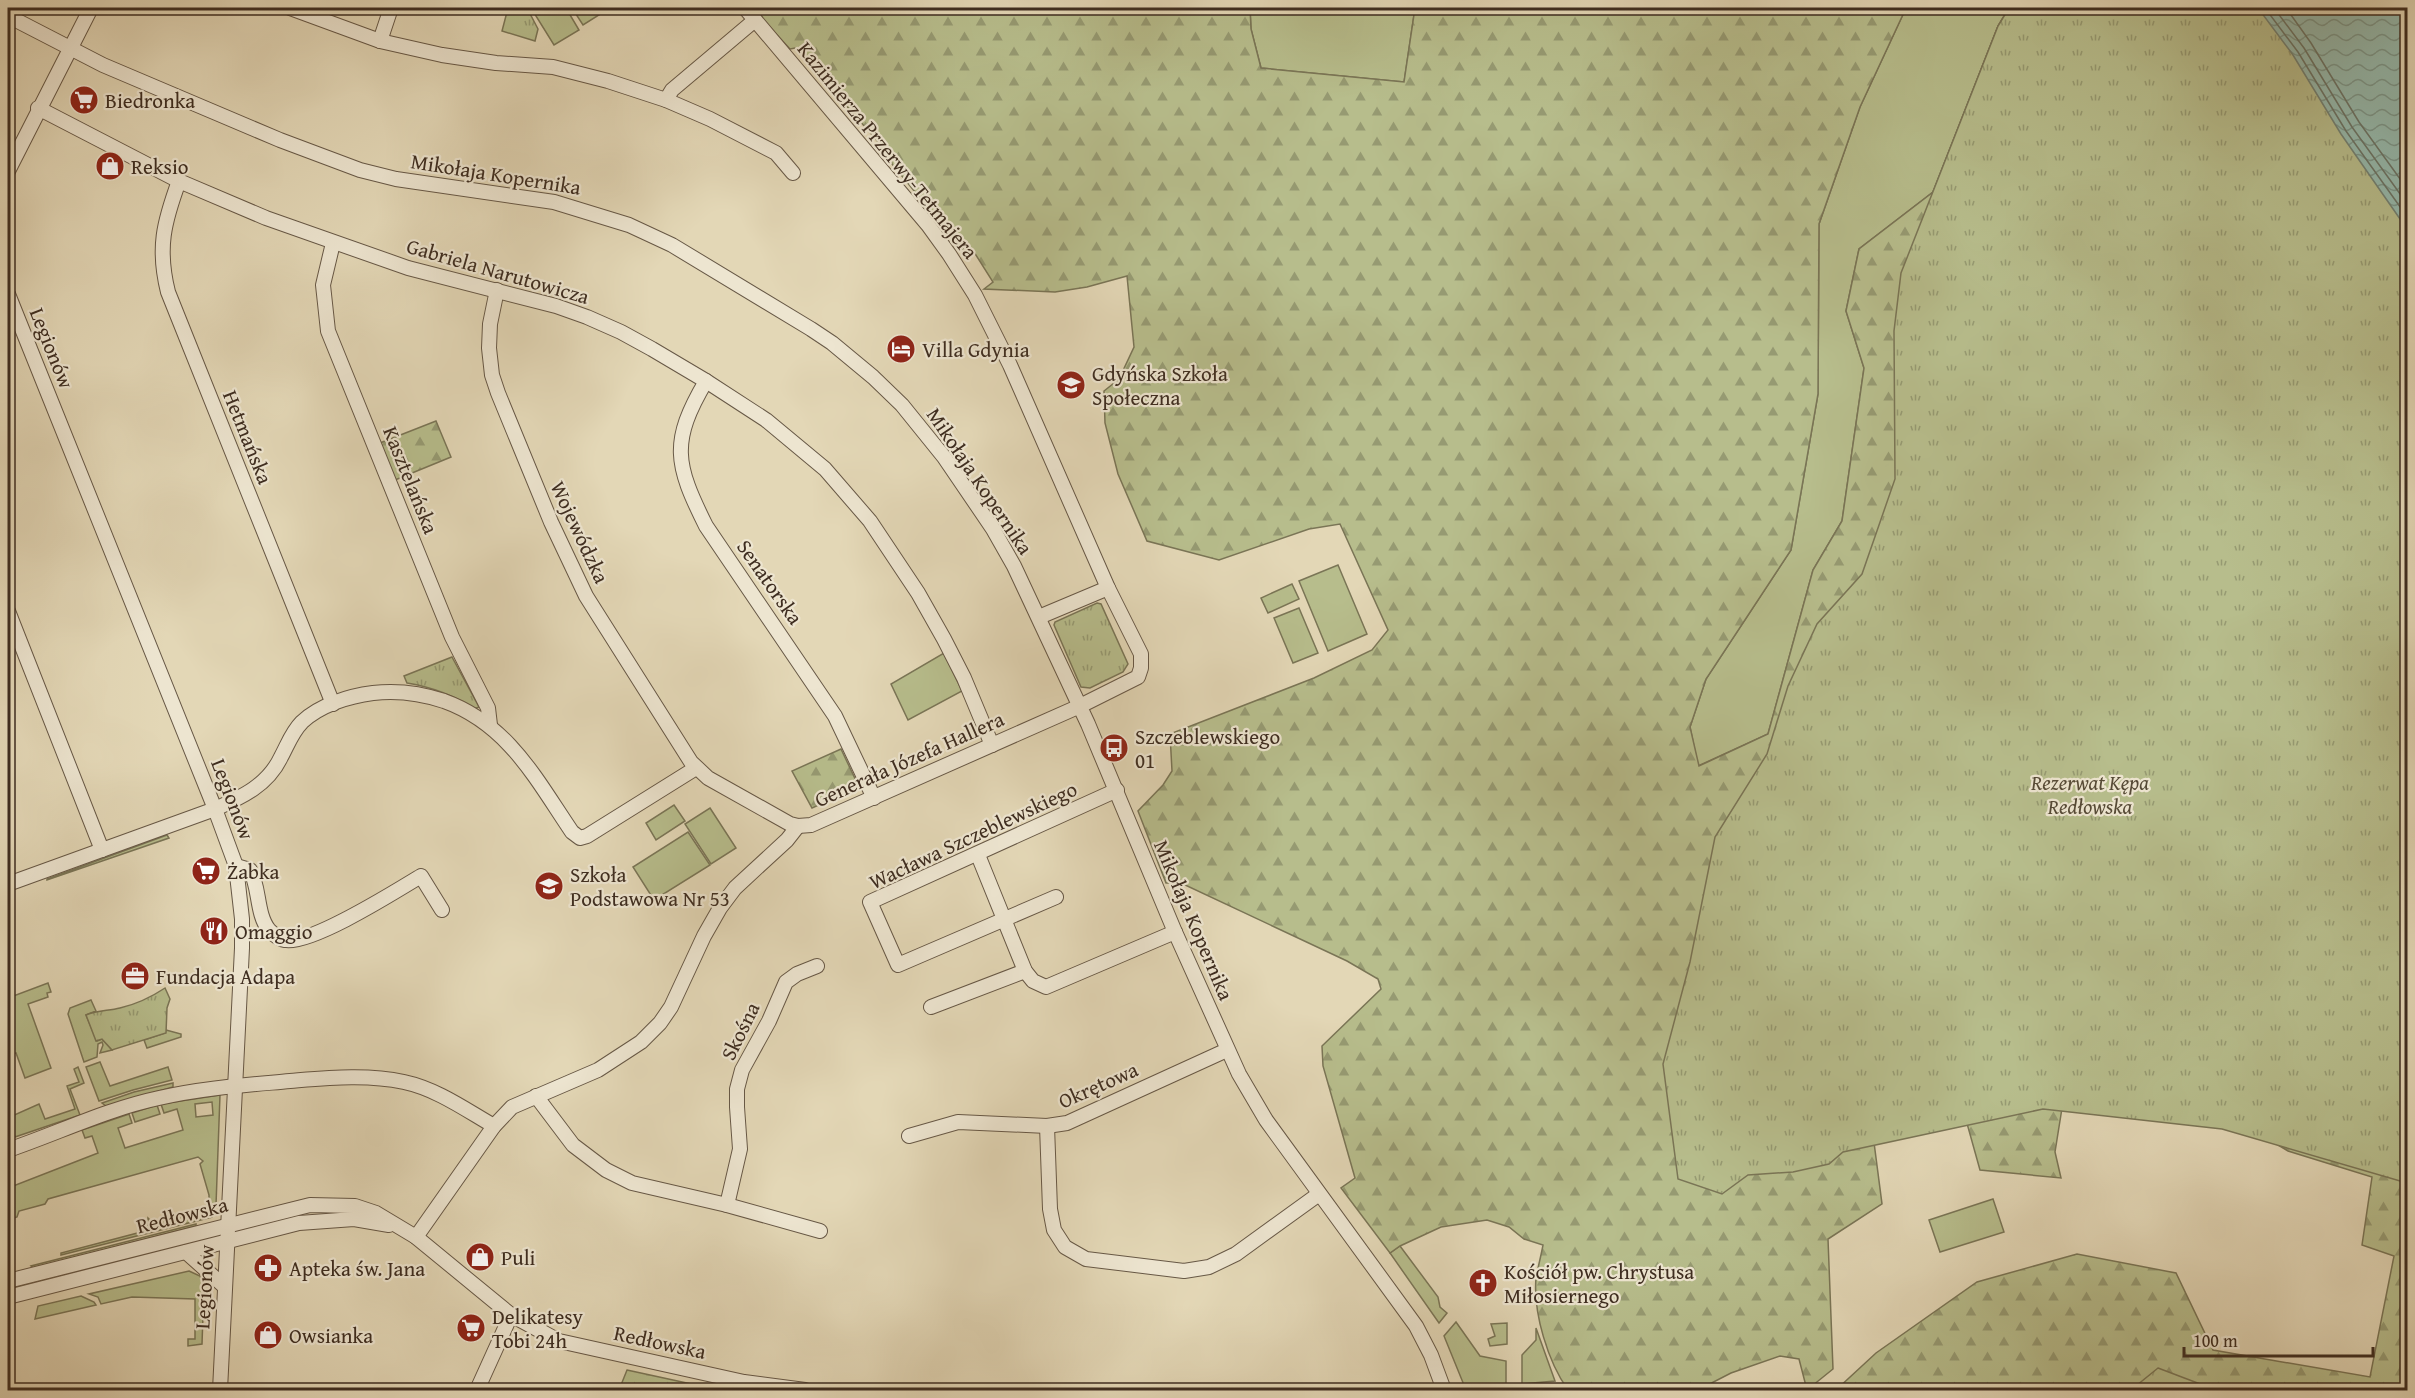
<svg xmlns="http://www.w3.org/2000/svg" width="2415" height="1398" font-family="'Gentium Book Plus',serif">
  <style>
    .green { fill: #b7bd8c; stroke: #7a7556; stroke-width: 1.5; fill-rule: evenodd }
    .forest { fill: url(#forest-firs); stroke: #7a7556; stroke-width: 1.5 }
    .park { fill: url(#park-tufts); stroke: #7a7556; stroke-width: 1.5 }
    .water { fill: url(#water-waves); stroke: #728275; stroke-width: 1.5 }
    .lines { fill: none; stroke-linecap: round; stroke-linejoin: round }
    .shore { stroke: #6a7467; stroke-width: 1.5 }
    .minor-casing { stroke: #675846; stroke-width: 16 }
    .minor { stroke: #ede5d0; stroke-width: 14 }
    .labels { text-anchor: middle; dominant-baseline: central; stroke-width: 4.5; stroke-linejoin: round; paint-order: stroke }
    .poi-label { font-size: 21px; fill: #3e2d20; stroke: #ede5d0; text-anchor: start }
    .street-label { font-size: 21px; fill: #3e2d20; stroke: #ede5d0 }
    .park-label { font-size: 21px; font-style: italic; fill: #564a36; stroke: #ede5d0 }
  </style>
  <defs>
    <pattern id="forest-firs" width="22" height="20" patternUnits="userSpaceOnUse" patternTransform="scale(1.5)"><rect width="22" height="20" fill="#b7bd8c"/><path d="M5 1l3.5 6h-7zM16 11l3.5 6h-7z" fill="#969a72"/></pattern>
    <pattern id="park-tufts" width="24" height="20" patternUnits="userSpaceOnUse" patternTransform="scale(1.5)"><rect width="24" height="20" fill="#b7bd8c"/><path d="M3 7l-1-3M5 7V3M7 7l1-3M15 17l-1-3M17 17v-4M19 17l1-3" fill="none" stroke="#969a72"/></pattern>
    <pattern id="water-waves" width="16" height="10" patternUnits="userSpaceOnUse" patternTransform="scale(1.5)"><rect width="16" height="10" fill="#95baae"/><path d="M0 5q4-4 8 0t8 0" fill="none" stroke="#7b988d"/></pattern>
  </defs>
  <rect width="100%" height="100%" fill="#e3d7b6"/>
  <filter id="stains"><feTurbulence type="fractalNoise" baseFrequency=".00333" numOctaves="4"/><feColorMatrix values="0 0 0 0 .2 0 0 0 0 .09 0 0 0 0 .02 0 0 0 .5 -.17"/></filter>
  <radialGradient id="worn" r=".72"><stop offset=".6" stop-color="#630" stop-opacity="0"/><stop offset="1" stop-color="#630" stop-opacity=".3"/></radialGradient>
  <g class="green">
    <polygon points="531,8 566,8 579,30 554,45"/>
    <polygon points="572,8 610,8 583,25"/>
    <polygon points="1250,8 1415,8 1404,82 1261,68 1251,29"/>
    <polygon points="1906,8 2009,8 1998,26 1933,192 1859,249 1846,311 1864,368 1842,521 1813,570 1768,734 1698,766 1690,727 1706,679 1791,550 1818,394 1819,224 1860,107"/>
    <polygon points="1338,565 1367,634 1328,651 1299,581"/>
    <polygon points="1292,584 1299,599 1268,613 1261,598"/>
    <polygon points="1299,608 1318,653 1293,663 1274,618"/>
    <polygon points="944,653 962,691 908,720 891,684"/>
    <polygon points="674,805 685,821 656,840 646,823"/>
    <polygon points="710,808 736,848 711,864 685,824"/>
    <polygon points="688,832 710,865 654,900 633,867"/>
    <polygon points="167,835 169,838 47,880 47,879"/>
    <polygon points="48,983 51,992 47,993 48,997 28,1004 51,1068 25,1078 16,1053 10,1055 8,1050 8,998"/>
    <polygon points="91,1000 96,1011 86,1015 97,1041 102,1039 112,1050 100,1053 103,1045 102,1042 98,1044 97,1057 84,1062 68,1014 70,1008"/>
    <polygon points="166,1030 181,1034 181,1037 147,1048 144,1040 165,1033"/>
    <polygon points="100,1062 110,1086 168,1067 172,1080 133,1090 99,1101 86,1067"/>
    <polygon points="78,1067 84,1083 70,1089 80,1115 15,1137 10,1122 12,1116 39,1104 45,1119 75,1109 67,1086 79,1082 74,1069"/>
    <polygon points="173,1083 173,1087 106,1106 102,1103 134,1092"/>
    <path d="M220,1095l-4,110 -4,12 -151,38v-2l84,-22 3,-4v-9l5,5 56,-13v-15l-9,-31 3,-3 -5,-4 -150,42 -3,5 -26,7 -2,6 -9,3v-32l90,-35 -6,-17 -7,2 -3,-8 47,-16 3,9 -14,5 7,20 58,-18 -6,-21 -13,4 -3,-9zM212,1102l1,13 -17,2 -1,-13z"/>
    <polygon points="157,1105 160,1114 135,1122 132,1113"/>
    <polygon points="1993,1199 2004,1232 1940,1252 1929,1220"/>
    <polygon points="196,1224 196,1226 33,1268 31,1266"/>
    <polygon points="1400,1246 1438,1297 1440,1307 1447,1313 1439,1323 1390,1253"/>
    <polygon points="189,1271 200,1276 204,1286 202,1344 188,1346 188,1339 195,1339 195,1299 132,1297 101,1304 98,1297 89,1294"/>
    <polygon points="81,1296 94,1302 96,1305 35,1319 38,1306"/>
    <polygon points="1456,1322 1480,1356 1506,1361 1506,1386 1466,1390 1444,1336"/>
    <polygon points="1507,1323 1507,1344 1490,1346 1488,1339 1495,1336 1491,1324"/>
    <polygon points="1536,1328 1555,1381 1522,1384 1522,1355 1536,1340"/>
  </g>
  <g class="forest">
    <path d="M755,8h495l1,21 10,39 143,14 11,-74h491l-46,99 -41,117 -1,170 -27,156 -85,129 -16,48 9,39 69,-32 45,-164 29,-49 22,-153 -18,-57 13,-62 74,-57 65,-166 11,-18 398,265v1117h-571l40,-37 101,-71 100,-28 99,19 37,77 157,27 24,-121 -32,-11 10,-68 -84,-26 -48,-29 -177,-20 -8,50 6,26 -81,-8 -17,-61 -91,18 10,77 -54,35 5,130 -26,21 -8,-31 -19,-3 -49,17 -33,17h-130c-20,-28 -35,-77 -32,-112 2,-11 5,-22 7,-33l-19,-6 -15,-12 -22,-7 -46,7 -41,19 -10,7 -49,-65 14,-10 -32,-112 -1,-20 59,-57 -3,-10 -31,-18 -166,-78h-15l-28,-72 25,-26 9,-14 -2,-37 144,-56 58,-28 16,-20 -48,-106 -31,5 -90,31 -72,-19 -29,-67 -13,-51 -1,-32 15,-12 15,-32 -7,-71 -40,11 -32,5 -71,-3 9,-7 -19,-30 -11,2 -16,-23 -55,-67 -2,-8 -16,-19 -79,-89 -5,1 -37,-40z"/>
    <polygon points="436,421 451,457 395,480 380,443"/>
    <polygon points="841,749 859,787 812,808 792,771"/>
    <polygon points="627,1370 719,1390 619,1390"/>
  </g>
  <g class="park">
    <polygon points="508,8 527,8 538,29 535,41 502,31"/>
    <polygon points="2009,8 2281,8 2407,181 2407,1183 2222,1129 2043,1109 1843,1152 1829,1164 1793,1172 1748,1175 1722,1194 1678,1179 1663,1064 1690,962 1715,837 1767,754 1788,686 1817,624 1862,574 1895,479 1894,331 1901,273 1998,26"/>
    <polygon points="1097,603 1101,604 1128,664 1123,672 1090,688 1081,687 1054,625 1055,622"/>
    <path d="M452,657l27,50 -5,2c-20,-14 -43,-22 -67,-26l-3,-7z"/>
    <path d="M165,988l5,11 -3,9 -1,25 -54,17 -10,-11 -6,2 -10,-26c12,-5 22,-4 34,-7 17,-4 30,-10 45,-20z"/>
    <polygon points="2158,1368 2216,1390 2131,1390"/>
  </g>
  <polygon class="water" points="2258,8 2407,8 2407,229 2341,134 2293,55"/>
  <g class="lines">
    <g class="shore">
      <polyline points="2265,8 2298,52 2346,131 2408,218"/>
      <polyline points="2274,8 2304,48 2352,127 2408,205"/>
      <polyline points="2286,8 2311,43 2359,122 2408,190"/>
    </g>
    <g class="minor-casing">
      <g id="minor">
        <polyline points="290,8 380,41 442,55 496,63 553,67 608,81 666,100 710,119 776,153 793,173"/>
        <polyline points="8,16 103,65 280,140 360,170 396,179 554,202 629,225 672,245 811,329 832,343 873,377 902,405 944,457 993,529 1014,566 1088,724 1175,932 1239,1074 1266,1120 1416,1326 1431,1355 1444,1390"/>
        <polyline points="380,41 391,8"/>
        <polyline points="666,100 672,90 755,20"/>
        <polyline points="38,108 179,181 266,218 408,268 556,306 587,317 621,332 652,349 706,381 766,420 825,469 870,521 918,593 944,639 964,678 992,745"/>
        <polyline points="8,171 91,8"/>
        <path d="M179,181c-15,41 -22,67 -11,111l165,412"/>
        <polyline points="333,243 323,285 328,331 452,637 488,708 490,725"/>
        <polyline points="497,290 490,324 489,348 492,375 498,393 551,522 586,596 691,762 708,778 790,824 798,826 811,825 1080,706 1138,677 1141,668 1141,654 1108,588 1010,365 975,295 949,254 928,225 745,8"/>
        <polyline points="8,294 215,809 236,866 242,919 242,948 220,1390"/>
        <path d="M706,381c-36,61 -31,83 0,145l129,190 39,82"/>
        <polyline points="8,611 102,850"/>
        <polyline points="1039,617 1108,588"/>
        <polyline points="978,855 1025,971 1033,981 1046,987 1175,932"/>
        <path d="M236,866l14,4c10,17 6,44 19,60 4,4 10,9 16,10 26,5 111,-49 136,-64l21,34"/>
        <path d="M8,884l207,-75c27,-12 53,-24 66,-52 7,-13 11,-25 21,-35 18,-17 47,-26 71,-29 26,-3 47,0 71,8 64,23 92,78 128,131l8,6 7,-2 109,-68"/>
        <polyline points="1056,897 898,965 870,902 1117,790"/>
        <polyline points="931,1007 1025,971"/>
        <polyline points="536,1096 573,1145 606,1170 632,1183 727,1205 820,1231"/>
        <polyline points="1047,1126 1050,1209 1054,1230 1065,1247 1086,1259 1184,1271 1209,1267 1236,1254 1319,1194"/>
        <polyline points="909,1136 958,1122 1047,1126 1067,1123 1227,1050"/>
        <path d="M8,1150c50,-17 99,-41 151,-52 43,-10 88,-13 131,-17 38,-3 77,-7 114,1 33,7 62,28 90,44"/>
        <polyline points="727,1205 740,1149 737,1107 737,1089 742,1070 769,1021 786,982 797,974 817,966"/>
        <polyline points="416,1237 494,1126 512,1107 598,1070 641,1042 660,1023 671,1007 704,936 720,908 735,888 787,840 798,826"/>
        <polyline points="186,1252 225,1287"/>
        <polyline points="8,1281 310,1205 355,1206 376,1213 416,1237 511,1315 559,1341 744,1382 805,1390"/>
        <polyline points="8,1297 299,1223 354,1219 389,1225"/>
        <polyline points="477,1390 511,1315"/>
      </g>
    </g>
    <use href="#minor" class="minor"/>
  </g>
  <defs>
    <g id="supermarket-disc" transform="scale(1.5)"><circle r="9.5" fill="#8f2418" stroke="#ede5d0"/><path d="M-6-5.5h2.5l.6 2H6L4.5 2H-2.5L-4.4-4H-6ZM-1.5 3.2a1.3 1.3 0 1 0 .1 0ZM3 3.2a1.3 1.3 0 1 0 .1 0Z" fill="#fff"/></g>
    <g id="shop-disc" transform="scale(1.5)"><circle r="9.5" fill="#8f2418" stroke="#ede5d0"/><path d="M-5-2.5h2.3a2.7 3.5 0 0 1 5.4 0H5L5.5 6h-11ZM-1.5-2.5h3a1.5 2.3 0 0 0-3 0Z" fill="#fff"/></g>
    <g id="hotel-disc" transform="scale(1.5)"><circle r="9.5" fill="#8f2418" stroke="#ede5d0"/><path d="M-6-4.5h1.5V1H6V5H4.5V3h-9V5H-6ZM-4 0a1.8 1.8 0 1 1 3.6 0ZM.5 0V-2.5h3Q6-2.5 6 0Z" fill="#fff"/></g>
    <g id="school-disc" transform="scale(1.5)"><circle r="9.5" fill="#8f2418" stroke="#ede5d0"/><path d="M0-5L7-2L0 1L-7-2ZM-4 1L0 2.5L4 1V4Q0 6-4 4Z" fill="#fff"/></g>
    <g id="bus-disc" transform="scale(1.5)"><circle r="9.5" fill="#8f2418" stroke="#ede5d0"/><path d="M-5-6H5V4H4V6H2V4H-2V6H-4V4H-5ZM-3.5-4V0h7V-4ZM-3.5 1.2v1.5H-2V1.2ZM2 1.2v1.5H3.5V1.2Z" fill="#fff"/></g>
    <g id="restaurant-disc" transform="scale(1.5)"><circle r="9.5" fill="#8f2418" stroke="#ede5d0"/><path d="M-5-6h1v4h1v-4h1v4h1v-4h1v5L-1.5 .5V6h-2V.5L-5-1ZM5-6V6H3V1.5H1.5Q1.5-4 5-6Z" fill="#fff"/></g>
    <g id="office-disc" transform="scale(1.5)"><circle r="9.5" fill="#8f2418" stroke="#ede5d0"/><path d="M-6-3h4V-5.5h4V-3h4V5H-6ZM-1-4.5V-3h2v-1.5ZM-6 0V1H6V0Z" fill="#fff"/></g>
    <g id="pharmacy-disc" transform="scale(1.5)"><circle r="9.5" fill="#8f2418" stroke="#ede5d0"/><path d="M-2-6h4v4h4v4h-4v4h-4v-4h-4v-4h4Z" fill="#fff"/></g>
    <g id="church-disc" transform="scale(1.5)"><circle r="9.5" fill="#8f2418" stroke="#ede5d0"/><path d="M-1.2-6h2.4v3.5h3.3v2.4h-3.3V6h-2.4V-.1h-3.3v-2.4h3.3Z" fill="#fff"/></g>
  </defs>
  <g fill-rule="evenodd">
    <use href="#supermarket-disc" x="84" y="100"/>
    <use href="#shop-disc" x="110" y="166"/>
    <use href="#hotel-disc" x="901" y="349"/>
    <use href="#school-disc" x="1071" y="385"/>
    <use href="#bus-disc" x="1114" y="748"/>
    <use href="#supermarket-disc" x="206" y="871"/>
    <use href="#school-disc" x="549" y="886"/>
    <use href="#restaurant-disc" x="214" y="931"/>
    <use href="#office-disc" x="135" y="976"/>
    <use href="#shop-disc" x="480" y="1257"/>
    <use href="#pharmacy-disc" x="268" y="1268"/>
    <use href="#church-disc" x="1483" y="1283"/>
    <use href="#supermarket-disc" x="471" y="1328"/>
    <use href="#shop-disc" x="268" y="1335"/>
  </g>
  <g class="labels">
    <g class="poi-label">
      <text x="105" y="100">Biedronka</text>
      <text x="131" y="166">Reksio</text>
      <text x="922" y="349">Villa Gdynia</text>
      <text x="1092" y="373">Gdyńska Szkoła<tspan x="1092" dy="24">Społeczna</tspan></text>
      <text x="1135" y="736">Szczeblewskiego<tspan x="1135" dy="24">01</tspan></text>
      <text x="227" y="871">Żabka</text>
      <text x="570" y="874">Szkoła<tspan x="570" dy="24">Podstawowa Nr 53</tspan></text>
      <text x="235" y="931">Omaggio</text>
      <text x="156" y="976">Fundacja Adapa</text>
      <text x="501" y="1257">Puli</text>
      <text x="289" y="1268">Apteka św. Jana</text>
      <text x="1504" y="1271">Kościół pw. Chrystusa<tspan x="1504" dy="24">Miłosiernego</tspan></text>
      <text x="492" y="1316">Delikatesy<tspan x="492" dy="24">Tobi 24h</tspan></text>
      <text x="289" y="1335">Owsianka</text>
    </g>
    <g class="street-label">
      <text transform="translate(888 150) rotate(51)">Kazimierza Przerwy-Tetmajera</text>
      <text transform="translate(496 174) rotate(9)">Mikołaja Kopernika</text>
      <text transform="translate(498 271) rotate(16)">Gabriela Narutowicza</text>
      <text transform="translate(52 348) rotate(68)">Legionów</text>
      <text transform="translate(248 437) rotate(68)">Hetmańska</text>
      <text transform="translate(411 480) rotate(68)">Kasztelańska</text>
      <text transform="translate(980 481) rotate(56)">Mikołaja Kopernika</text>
      <text transform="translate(580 532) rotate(65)">Wojewódzka</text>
      <text transform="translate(770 582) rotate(55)">Senatorska</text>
      <text transform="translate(909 759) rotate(-24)">Generała Józefa Hallera</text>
      <text transform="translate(233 799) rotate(69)">Legionów</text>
      <text transform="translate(973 835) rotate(-25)">Wacława Szczeblewskiego</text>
      <text transform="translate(1194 920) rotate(67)">Mikołaja Kopernika</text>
      <text transform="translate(740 1031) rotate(-64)">Skośna</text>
      <text transform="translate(1098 1085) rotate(-24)">Okrętowa</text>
      <text transform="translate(182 1215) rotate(-14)">Redłowska</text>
      <text transform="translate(204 1287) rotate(-87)">Legionów</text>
      <text transform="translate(660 1342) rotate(12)">Redłowska</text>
    </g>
    <g class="park-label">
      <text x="2090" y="782">Rezerwat Kępa<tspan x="2090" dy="24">Redłowska</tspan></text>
    </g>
  </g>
  <rect width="2415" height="1398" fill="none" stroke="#e3d7b6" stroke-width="30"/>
  <rect x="9" y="9" width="2397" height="1380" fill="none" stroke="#3e2d20" stroke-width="3"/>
  <rect x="15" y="15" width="2385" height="1368" fill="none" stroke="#3e2d20" stroke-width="1.5"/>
  <path d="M2184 1347v9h189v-9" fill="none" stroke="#3e2d20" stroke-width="3"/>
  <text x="2193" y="1347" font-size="18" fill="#3e2d20" stroke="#ede5d0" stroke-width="4.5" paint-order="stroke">100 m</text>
  <rect width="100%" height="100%" filter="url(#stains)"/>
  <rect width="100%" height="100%" fill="url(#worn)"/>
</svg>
